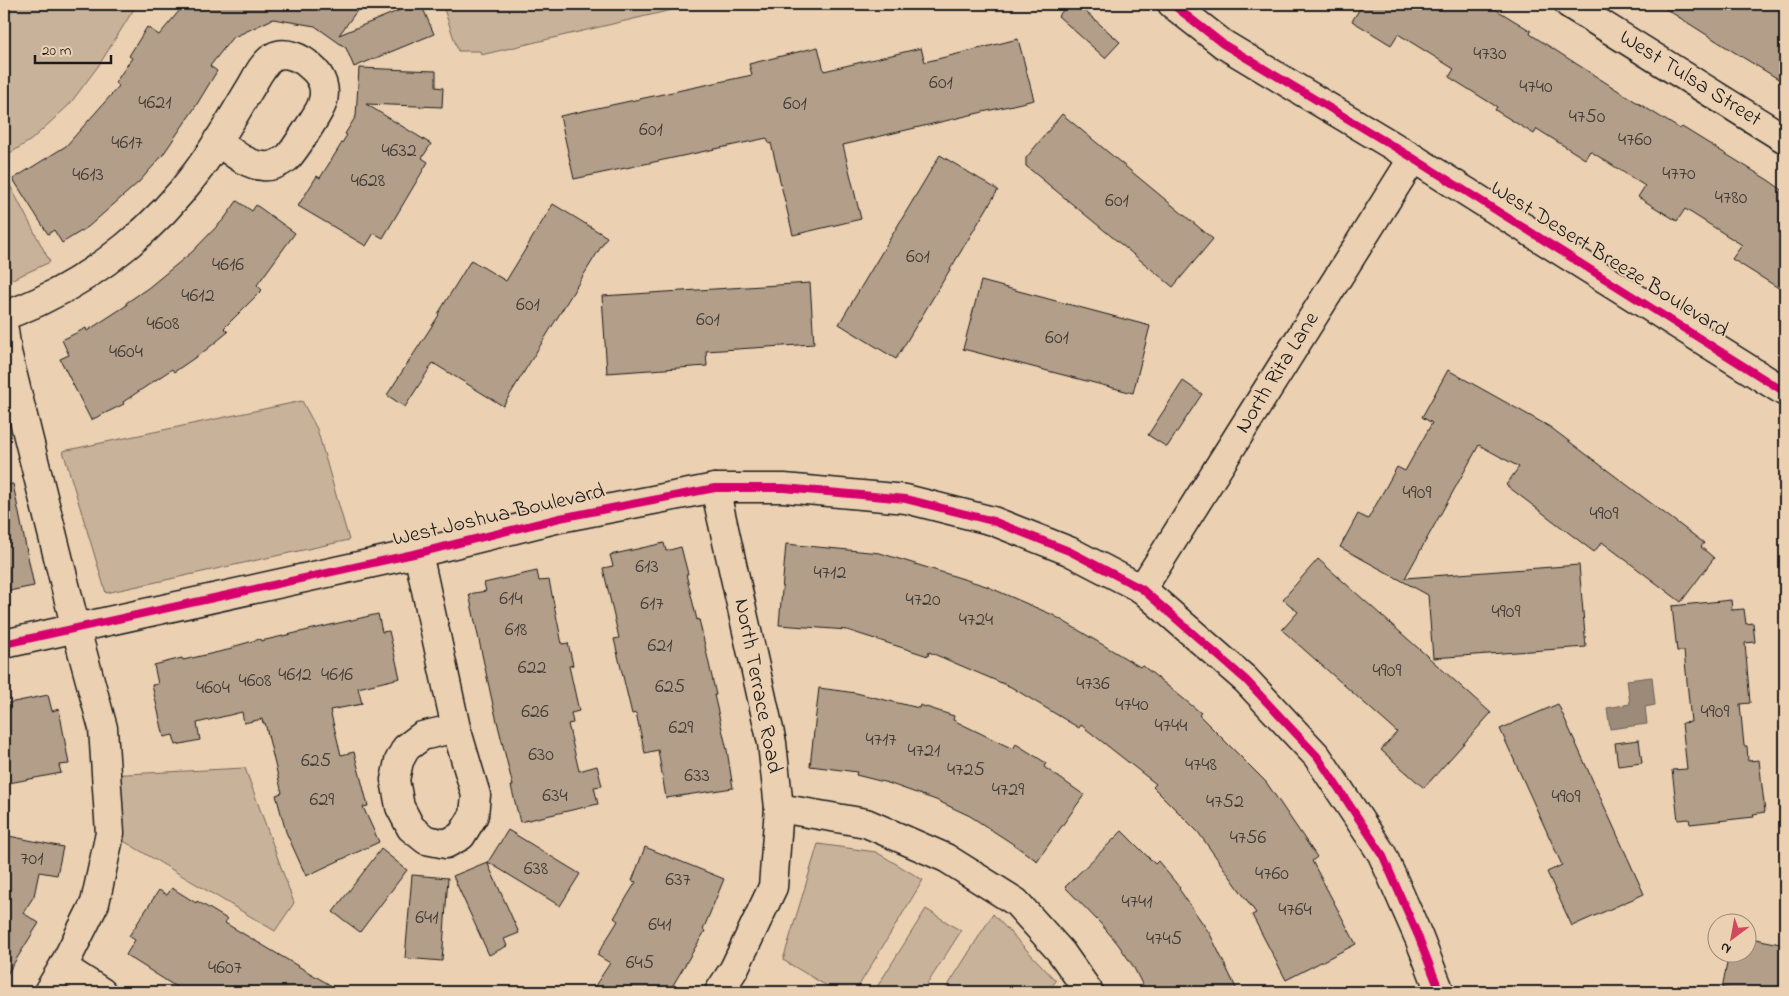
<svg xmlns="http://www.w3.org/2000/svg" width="1789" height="996" font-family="'Indie Flower',sans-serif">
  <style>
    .green { fill: #c9b29a; stroke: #72675b }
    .water { fill: #9c8b79; stroke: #695f54 }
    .building { fill: #b29e89; stroke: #1c1c1c }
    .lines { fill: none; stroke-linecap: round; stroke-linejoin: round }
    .minor-casing { stroke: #1c1c1c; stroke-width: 31 }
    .minor { stroke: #ebd0b2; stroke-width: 28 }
    .cycleway-casing { stroke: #ebd0b2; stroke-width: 11 }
    .cycleway { stroke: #d6006c; stroke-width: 8 }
    .labels { text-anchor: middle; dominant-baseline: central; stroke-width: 4; stroke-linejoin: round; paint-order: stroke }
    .number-label { font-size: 20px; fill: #423c37 }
    .street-label { font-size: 22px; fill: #1c1c1c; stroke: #ebd0b2 }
  </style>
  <rect width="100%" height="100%" fill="#ebd0b2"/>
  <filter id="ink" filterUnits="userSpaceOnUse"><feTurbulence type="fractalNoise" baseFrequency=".02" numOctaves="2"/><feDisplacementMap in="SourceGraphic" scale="10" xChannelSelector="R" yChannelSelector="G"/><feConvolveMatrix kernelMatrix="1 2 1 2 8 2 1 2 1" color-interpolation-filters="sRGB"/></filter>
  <g filter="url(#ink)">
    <g class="green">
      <polygon points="4,4 137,4 99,65 69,105 31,140 4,157"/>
      <polygon points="439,4 697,4 481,55 480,51 458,51 445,12"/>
      <polygon points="4,174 50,262 4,283"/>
      <polygon points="302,401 317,429 349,540 106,593 63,451"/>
      <polygon points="245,768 294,903 275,931 112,834 107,775"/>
      <polygon points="818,844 876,852 923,880 855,992 837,992 783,960"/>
      <polygon points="926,909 961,931 922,992 886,992 877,987"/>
      <polygon points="993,914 1056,981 1047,992 944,992"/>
    </g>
    <polygon class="water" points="1652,677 1655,705 1645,707 1647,724 1610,729 1607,708 1630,704 1627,680"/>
    <g class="building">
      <polygon points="185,4 362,4 339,35 415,4 421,4 434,34 354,67 346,48 315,26 273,19 232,38 210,66 217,71 194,109 162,156 139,182 88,227 62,243 54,230 48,234 13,179 66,146 119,86 115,83 132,58 129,56 147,27 159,35"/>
      <polygon points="1069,4 1077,4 1120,42 1105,58 1058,16"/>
      <polygon points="1363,4 1487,4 1531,31 1530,34 1625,95 1680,129 1682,127 1768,180 1785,192 1785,292 1732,259 1742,245 1685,209 1677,221 1638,197 1645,186 1590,151 1585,159 1537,129 1534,134 1495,110 1497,107 1449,77 1454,69 1398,34 1391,45 1352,21"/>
      <polygon points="1658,4 1785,4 1785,83 1734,52"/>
      <polygon points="1018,39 1034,100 843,145 861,219 793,235 771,143 769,144 767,138 574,179 560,116 752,75 749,64 818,47 824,71 921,48 925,62"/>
      <polygon points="359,68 436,71 436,87 443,88 442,107 366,104 431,144 422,158 428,162 383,238 374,233 366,246 298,206 317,176 320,178 347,135 345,134 356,116"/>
      <polygon points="1062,114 1213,239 1173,287 1026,166 1026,158"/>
      <polygon points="940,155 998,190 896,359 839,324"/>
      <polygon points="237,201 252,211 256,205 295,233 257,285 262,290 224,328 228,332 206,350 174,372 172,369 123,402 124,404 91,420 60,359 69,355 62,340 86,328 87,331 127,305 126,303 148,288 192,252 224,219"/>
      <polygon points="553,204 607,237 503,406 433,363 405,407 387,395 439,315 438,314 471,260 506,281"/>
      <polygon points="981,281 1150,326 1133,393 963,349"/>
      <polygon points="810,283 814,344 706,351 707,366 607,373 602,296"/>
      <polygon points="1448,370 1550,427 1704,543 1701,547 1714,558 1681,602 1602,542 1594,552 1506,485 1519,467 1479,445 1405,578 1579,565 1586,647 1433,658 1428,595 1340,547 1358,514 1368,519 1397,467 1405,471 1432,423 1422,417"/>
      <polygon points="1183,381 1202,394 1167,447 1148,435"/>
      <polygon points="13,484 34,586 4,592 4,485"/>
      <polygon points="664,543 666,551 681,547 688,574 686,574 697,620 699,619 716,695 714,695 727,750 733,788 666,798 658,750 645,753 636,713 632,714 614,639 619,638 603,568 613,566 610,555"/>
      <polygon points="786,544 880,553 986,586 1053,615 1140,667 1142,665 1201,713 1199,715 1266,782 1317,857 1312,861 1356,944 1286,980 1252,915 1256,913 1198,832 1153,787 1156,784 1081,725 1079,728 1011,687 929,652 928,656 847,630 779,625"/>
      <polygon points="1318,559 1491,713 1424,788 1381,750 1397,732 1282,630 1298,612 1283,599"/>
      <polygon points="537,571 539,581 549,580 562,644 568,643 573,665 569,666 579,711 571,713 573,723 568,724 579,771 597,766 602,786 594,787 598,804 520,822 511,786 513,786 493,705 469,594 486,591 484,583"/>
      <polygon points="1731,600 1732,610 1744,609 1746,624 1753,623 1755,642 1745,643 1750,703 1740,704 1744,746 1747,746 1748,761 1759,760 1765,812 1753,814 1754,817 1690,824 1689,819 1678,820 1672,770 1687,769 1682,723 1691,722 1684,651 1677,651 1672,606"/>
      <polygon points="378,614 382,632 389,631 400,678 358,688 362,704 330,710 341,755 354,752 368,806 363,807 379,842 306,876 286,832 276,795 282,793 265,723 263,723 262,719 244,723 242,712 197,723 200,740 176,745 173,735 164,737 152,685 158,684 154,665 182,658 183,660 232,649 232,647 260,639 261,641"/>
      <polygon points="819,688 856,693 919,708 920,705 954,716 953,720 1013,749 1016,744 1046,763 1044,767 1084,795 1037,861 1010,842 970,816 936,800 888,783 856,775 857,772 810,766"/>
      <polygon points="48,695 52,711 59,709 69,764 59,765 61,773 4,784 4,704"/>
      <polygon points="1558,704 1644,894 1572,926 1547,872 1562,865 1500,729"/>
      <polygon points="1639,740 1642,763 1618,766 1615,743"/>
      <polygon points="508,830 580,874 560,906 488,862"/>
      <polygon points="1122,831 1155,864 1158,861 1180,888 1179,889 1210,934 1238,992 1146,992 1133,966 1118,944 1100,923 1065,887"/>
      <polygon points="4,835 63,847 57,875 39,872 34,896 23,913 39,923 4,979"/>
      <polygon points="645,847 724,879 703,930 705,931 669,992 591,992 610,963 597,955 618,921 614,918 636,882 632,881"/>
      <polygon points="381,849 407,870 360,932 333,912"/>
      <polygon points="487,862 519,933 504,939 507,946 489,955 453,876"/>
      <polygon points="412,875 448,878 442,961 405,958"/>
      <polygon points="172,888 196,903 197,901 227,919 225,923 342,992 184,992 126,955 135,940 129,936 159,890 167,895"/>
      <polygon points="1746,937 1785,945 1785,992 1745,992 1722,988 1729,954 1746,954"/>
    </g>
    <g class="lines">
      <g class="minor-casing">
        <g id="minor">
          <polyline points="1172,4 1223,44 1413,158 1785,392"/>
          <polyline points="1569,4 1785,139"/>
          <path d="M4,316c13,-5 26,-10 38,-16 59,-28 115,-74 154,-127 20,-26 36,-55 53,-83 7,-11 13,-26 24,-33 12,-7 29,1 38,10 11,9 16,23 11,37 -2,7 -29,49 -35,54 -7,5 -16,9 -24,8 -18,-1 -33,-16 -46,-25"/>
          <polyline points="4,330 7,352 76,629 103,728 110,833 95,903 63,967 48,992"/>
          <polyline points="715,488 772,743 779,808 773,887 734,969 719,992"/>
          <polyline points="418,553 456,728 476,795 474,815 461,836 446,844 426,840 411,828 400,807 395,780 399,761 406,748 422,736 456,728"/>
          <polyline points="1142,589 1413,158"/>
          <polyline points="4,644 418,553 560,518 715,488 784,488 906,499 993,521 1069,551 1142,589 1246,680 1317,756 1382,854 1419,938 1440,992"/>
          <polyline points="779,808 866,823 946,858 1016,902 1061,952 1089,992"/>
          <polyline points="63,967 102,992"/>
        </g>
      </g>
      <use href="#minor" class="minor"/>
      <g class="cycleway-casing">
        <g id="cycleway">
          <polyline points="1172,4 1223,44 1413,158 1785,392"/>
          <polyline points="4,644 418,553 560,518 715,488 784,488 906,499 993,521 1069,551 1142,589 1246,680 1317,756 1382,854 1419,938 1440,992"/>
        </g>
      </g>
      <use href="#cycleway" class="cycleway"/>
    </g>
  </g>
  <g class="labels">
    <g class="number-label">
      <text x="1490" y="54">4730</text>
      <text x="941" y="83">601</text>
      <text x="1536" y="87">4740</text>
      <text x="155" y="103">4621</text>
      <text x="795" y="104">601</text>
      <text x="1587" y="117">4750</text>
      <text x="651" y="130">601</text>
      <text x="1635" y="140">4760</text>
      <text x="127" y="143">4617</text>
      <text x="399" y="151">4632</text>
      <text x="1679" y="174">4770</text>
      <text x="88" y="175">4613</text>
      <text x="368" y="181">4628</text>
      <text x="1731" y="198">4780</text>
      <text x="1117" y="201">601</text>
      <text x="918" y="257">601</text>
      <text x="228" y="265">4616</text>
      <text x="198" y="296">4612</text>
      <text x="528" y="305">601</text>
      <text x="708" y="320">601</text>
      <text x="163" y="324">4608</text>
      <text x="1057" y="338">601</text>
      <text x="126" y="352">4604</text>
      <text x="1417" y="493">4909</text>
      <text x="1604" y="514">4909</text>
      <text x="647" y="567">613</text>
      <text x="830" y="573">4712</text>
      <text x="511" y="599">614</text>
      <text x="923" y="600">4720</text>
      <text x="652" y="604">617</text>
      <text x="1506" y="612">4909</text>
      <text x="976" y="620">4724</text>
      <text x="516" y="630">618</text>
      <text x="660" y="646">621</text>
      <text x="532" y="668">622</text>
      <text x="1387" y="671">4909</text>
      <text x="295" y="675">4612</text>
      <text x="337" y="675">4616</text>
      <text x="255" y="681">4608</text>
      <text x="1093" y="684">4736</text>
      <text x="670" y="687">625</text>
      <text x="213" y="688">4604</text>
      <text x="1132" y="705">4740</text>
      <text x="535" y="712">626</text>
      <text x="1715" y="712">4909</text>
      <text x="1171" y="726">4744</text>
      <text x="681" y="728">629</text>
      <text x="881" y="740">4717</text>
      <text x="924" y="751">4721</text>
      <text x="541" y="755">630</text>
      <text x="316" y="761">625</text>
      <text x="1201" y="765">4748</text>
      <text x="966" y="770">4725</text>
      <text x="697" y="776">633</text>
      <text x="1008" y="790">4729</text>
      <text x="555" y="796">634</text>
      <text x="1566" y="797">4909</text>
      <text x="322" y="800">629</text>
      <text x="1225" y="802">4752</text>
      <text x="1248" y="838">4756</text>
      <text x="32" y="859">701</text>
      <text x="536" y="869">638</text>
      <text x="1272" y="874">4760</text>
      <text x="678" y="880">637</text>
      <text x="1137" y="902">4741</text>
      <text x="1295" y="910">4764</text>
      <text x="427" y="918">641</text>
      <text x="660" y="925">641</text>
      <text x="1164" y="939">4745</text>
      <text x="640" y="963">645</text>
      <text x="225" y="968">4607</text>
    </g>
    <g class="street-label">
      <text transform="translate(1690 79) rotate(32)">West Tulsa Street</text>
      <text transform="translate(1609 260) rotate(32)">West Desert Breeze Boulevard</text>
      <text transform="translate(1278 373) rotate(-58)">North Rita Lane</text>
      <text transform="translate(499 516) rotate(-13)">West Joshua Boulevard</text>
      <text transform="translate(757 686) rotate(79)">North Terrace Road</text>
    </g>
  </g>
  <rect width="1789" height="996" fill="none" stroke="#ebd0b2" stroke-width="20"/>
  <rect x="10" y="10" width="1769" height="976" fill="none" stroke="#1c1c1c" stroke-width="2" filter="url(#ink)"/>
  <g transform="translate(1732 938) rotate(212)"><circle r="24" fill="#ebd0b2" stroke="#988876"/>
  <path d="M0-4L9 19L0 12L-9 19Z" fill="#d1495b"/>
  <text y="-8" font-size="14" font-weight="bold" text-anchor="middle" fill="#1c1c1c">N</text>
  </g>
  <path d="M35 55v8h76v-8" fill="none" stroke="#1c1c1c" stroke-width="2.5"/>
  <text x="42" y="55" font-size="15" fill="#1c1c1c" stroke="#ebd0b2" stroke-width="4" paint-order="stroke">20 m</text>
</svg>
